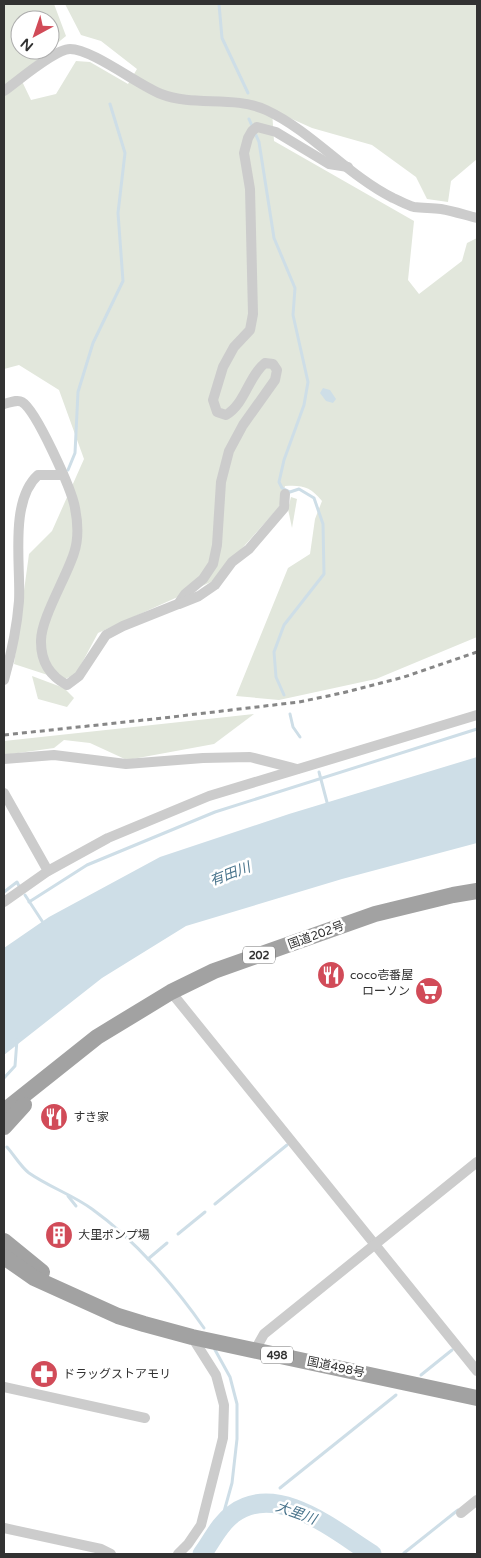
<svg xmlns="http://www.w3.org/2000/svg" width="481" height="1558" font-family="'Varela Round','Noto Sans JP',sans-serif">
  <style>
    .green { fill: #e2e7dc }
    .water { fill: #cedee7 }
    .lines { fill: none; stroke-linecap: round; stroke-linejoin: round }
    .stream { stroke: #cedee7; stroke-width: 3 }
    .river { stroke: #cedee7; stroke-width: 19 }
    .minor { stroke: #ccc; stroke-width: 10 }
    .trunk { stroke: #a2a2a2; stroke-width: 16 }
    .rail { stroke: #878787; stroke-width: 3; stroke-dasharray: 5 4; stroke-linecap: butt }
    .labels { text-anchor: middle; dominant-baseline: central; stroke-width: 5; stroke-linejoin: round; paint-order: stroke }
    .shield { fill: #fff; stroke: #707070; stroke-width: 1 }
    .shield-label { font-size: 11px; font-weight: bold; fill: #323232 }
    .street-label { font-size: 12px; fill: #323232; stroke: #fff }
    .poi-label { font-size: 12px; fill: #323232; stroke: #fff; text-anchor: start }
    .water-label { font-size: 14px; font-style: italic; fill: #48738b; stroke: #fff }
  </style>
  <rect width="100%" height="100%" fill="#fff"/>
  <g class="green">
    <path d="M4,4h50l12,32 -16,13v-29h-30v30h29l-30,25 12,25 25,-6 20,-33 14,1 38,22 9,-15 -36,-28 -20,-6 -16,-31h412v155l-26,22 -3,21 -21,-3 -11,-22 -44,-32 -60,-17 -40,-18 2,31 140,80 -6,59 11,14 43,-33 5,-18 10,-5v399l-101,42 -97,21 -43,-4 52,-128 22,-14 5,-35 7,-18c-12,-14 -18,-16 -37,-15l-6,21 -66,74 -115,52 -22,41 -13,6 -49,-16 15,-110 23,-23 32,-72 -25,-69 -40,-25 -15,4z"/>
    <polygon points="291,497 297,499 292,528 288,509"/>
    <polygon points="32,676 64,688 74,698 67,707 38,699"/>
    <polygon points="254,714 214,744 127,760 90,743 64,740 54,748 4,755 4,741"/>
  </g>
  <g class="water">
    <polygon points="323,388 330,390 336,399 333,403 326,401 320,393"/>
    <polygon points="477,757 477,843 342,879 186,926 102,978 4,1055 4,948 49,917 160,857 289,814"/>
  </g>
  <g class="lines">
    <g class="stream">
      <polyline points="219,4 222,38 248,93"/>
      <polyline points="249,119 259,142 274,238 295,288 293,315 308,382 304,405 284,460 279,482 282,488 290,492 299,489 314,498 323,524 324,574 284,625 274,652 276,677 284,695"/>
      <polyline points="68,470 75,453 78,392 93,343 123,281 118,213 125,153 110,104"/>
      <polyline points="290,714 293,727 300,737"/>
      <polyline points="319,772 328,806"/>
      <polyline points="4,892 17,882 19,886"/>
      <polyline points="25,895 44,924"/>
      <polyline points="29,902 87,865 215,812 477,729"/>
      <polyline points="4,1078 15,1066 17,1040"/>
      <path d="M7,1147c7,8 14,20 22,26 20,14 44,22 63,36 42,30 83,77 112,119"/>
      <polyline points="68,1196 76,1206"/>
      <polyline points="215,1204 287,1145"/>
      <polyline points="178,1234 205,1212"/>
      <polyline points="148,1259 167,1243"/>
      <polyline points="214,1348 230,1377 237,1404 237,1439 232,1483 220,1526"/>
      <polyline points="421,1375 452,1350"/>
      <polyline points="280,1488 396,1395"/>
      <polyline points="404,1553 458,1510"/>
    </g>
    <path class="river" d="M202,1554c10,-13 17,-30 31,-40 44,-33 102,17 139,40"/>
    <g class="minor">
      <path d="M4,91c14,-10 51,-42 66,-42 22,0 68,36 91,45 33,13 72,1 105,16 47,22 81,65 127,88 7,3 14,7 21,9 9,1 18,1 27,2 12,2 24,6 36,9"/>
      <path d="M4,404c5,-1 13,-5 18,-2 14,8 50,88 53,106 3,15 4,30 -1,45 -7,23 -34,67 -33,89 0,20 9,34 26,43l12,-9 27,-41 17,-9 55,-22 7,-10 18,-15 10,-15 4,-19 4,-63 8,-31 14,-26 32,-45 2,-10 -4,-6 -8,-1c-17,14 -20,41 -39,52l-9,-3 -4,-12 10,-33 11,-20 16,-17 3,-16 -3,-125 -6,-36 4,-15 4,-7 5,-4 19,5 53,32 19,3"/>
      <polyline points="179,604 199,596 215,585 232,562 249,549 284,508 285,494"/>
      <path d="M4,680c7,-25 13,-53 15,-79 2,-35 -10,-100 19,-126h25"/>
      <polyline points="4,759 54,755 126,764 203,758 250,757 297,769"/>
      <polyline points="4,793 48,871"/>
      <polyline points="4,902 48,871 108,838 209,796 477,715"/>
      <polyline points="171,992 477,1371"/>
      <polyline points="255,1350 264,1334 477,1162"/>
      <polyline points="4,1387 145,1418"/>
      <polyline points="461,1513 477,1500"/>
      <polyline points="4,1528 101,1549 111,1554"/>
      <polyline points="178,1554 188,1544 201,1525 223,1438 224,1405 216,1375 192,1337"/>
    </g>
    <g class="trunk">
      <polyline points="4,1111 97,1037 171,992 214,971 375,914 453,895 477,891"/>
      <polyline points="4,1127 24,1105"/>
      <polyline points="4,1241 42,1272"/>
      <polyline points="4,1257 34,1278 118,1316 144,1324 192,1337 477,1398"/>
    </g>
    <polyline class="rail" points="4,735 163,718 299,702 342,693 404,677 477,652"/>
  </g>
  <defs>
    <g id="restaurant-disc" transform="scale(1.4375)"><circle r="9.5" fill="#d14b58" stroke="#fff"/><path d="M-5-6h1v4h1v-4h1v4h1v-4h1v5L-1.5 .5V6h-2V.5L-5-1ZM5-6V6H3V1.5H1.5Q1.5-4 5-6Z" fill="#fff"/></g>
    <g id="supermarket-disc" transform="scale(1.4375)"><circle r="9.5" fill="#d14b58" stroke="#fff"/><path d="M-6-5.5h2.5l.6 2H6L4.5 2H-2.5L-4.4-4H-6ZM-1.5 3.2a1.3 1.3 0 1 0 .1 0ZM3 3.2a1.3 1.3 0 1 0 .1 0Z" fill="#fff"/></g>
    <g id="building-disc" transform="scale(1.4375)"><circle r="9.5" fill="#d14b58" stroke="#fff"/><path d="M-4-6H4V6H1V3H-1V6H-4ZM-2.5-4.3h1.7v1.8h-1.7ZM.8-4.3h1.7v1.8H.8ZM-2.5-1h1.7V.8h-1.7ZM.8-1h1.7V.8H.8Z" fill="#fff"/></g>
    <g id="pharmacy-disc" transform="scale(1.4375)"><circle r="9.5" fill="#d14b58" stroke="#fff"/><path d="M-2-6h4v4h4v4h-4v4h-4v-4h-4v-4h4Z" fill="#fff"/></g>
  </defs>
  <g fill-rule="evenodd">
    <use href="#restaurant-disc" x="331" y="975"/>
    <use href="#supermarket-disc" x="429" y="991"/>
    <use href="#restaurant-disc" x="54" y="1117"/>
    <use href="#building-disc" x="59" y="1235"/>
    <use href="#pharmacy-disc" x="44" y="1374"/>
  </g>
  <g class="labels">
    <g class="shield">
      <rect x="243" y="946.5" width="32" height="17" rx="4"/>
      <rect x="261" y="1346.5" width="32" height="17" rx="4"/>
    </g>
    <g class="shield-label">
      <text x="259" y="955">202</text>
      <text x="277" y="1355">498</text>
    </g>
    <g class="street-label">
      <text transform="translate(316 935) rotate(-20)">国道202号</text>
      <text transform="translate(336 1367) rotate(12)">国道498号</text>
    </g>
    <g class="poi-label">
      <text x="350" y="975">coco壱番屋</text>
      <text x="410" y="991" text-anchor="end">ローソン</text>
      <text x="73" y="1117">すき家</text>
      <text x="78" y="1235">大里ポンプ場</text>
      <text x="63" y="1374">ドラッグストアモリ</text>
    </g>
    <g class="water-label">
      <text transform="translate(230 874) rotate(-21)">有田川</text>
      <text transform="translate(296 1513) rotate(20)">大里川</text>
    </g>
  </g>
  <rect width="481" height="1558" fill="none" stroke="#323232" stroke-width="10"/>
  <g transform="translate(35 35) rotate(220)"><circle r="24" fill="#ffffff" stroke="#adadad"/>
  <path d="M0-4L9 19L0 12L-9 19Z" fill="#d14b58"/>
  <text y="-8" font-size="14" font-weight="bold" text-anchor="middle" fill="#323232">N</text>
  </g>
</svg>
